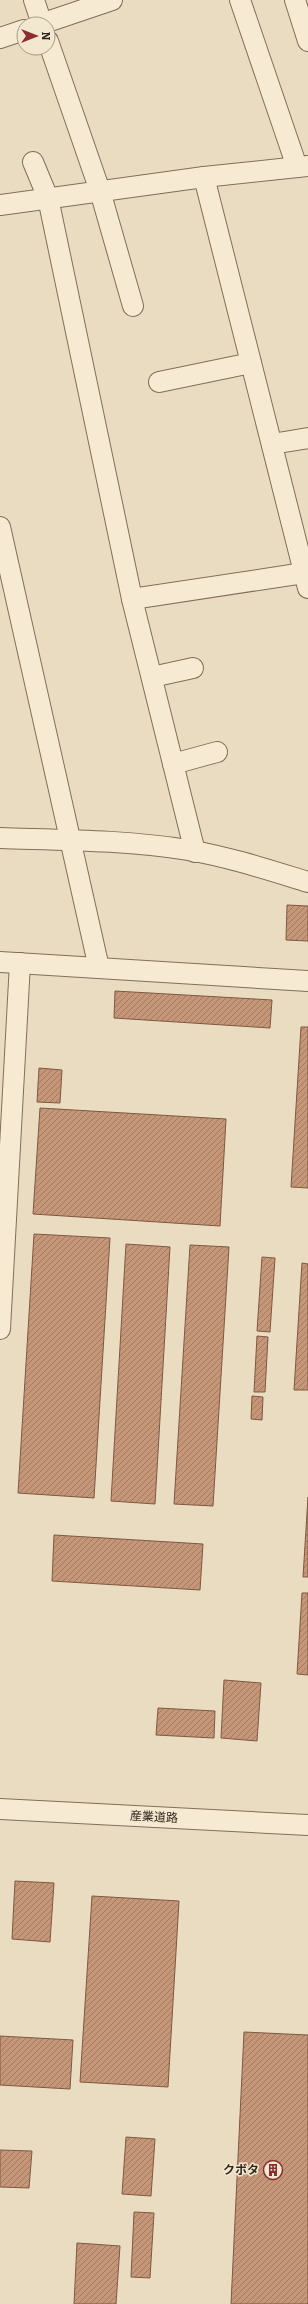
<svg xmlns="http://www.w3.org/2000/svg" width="308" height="2304" font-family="Bitter,'Noto Sans JP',serif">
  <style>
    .building { fill: url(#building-hatch); stroke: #7f5841 }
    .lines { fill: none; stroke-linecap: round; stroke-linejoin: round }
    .minor-casing { stroke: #826e59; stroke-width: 22 }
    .minor { stroke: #f6ead2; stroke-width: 20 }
    .labels { text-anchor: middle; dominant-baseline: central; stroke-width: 3; stroke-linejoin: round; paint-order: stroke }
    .street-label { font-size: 12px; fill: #32261d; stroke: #f2e7cf }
    .poi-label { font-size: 12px; font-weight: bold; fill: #32261d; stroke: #f2e7cf; text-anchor: end }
  </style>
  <defs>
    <pattern id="building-hatch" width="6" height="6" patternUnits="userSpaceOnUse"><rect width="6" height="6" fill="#c69678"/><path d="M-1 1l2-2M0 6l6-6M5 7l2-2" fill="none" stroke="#a17a62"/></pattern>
  </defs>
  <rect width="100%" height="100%" fill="#eadcc0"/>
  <g class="building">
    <polygon points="287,905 308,906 308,941 286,940"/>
    <polygon points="115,991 272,1000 270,1028 114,1018"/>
    <polygon points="301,1027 308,1027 308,1188 291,1187"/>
    <polygon points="39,1068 62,1070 60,1103 37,1102"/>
    <polygon points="40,1108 226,1119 220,1226 33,1214"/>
    <polygon points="34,1234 110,1238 94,1498 18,1493"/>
    <polygon points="126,1244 170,1247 155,1504 111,1501"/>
    <polygon points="190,1245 229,1247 213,1506 174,1504"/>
    <polygon points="262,1257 275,1258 270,1332 257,1331"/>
    <polygon points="302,1263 308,1264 308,1390 294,1390"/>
    <polygon points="257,1336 268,1337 265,1392 254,1392"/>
    <polygon points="252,1396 263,1397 262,1420 251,1419"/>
    <polygon points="308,1497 308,1577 303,1577"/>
    <polygon points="54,1535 203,1544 200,1590 52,1581"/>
    <polygon points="302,1593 308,1593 308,1675 297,1674"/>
    <polygon points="224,1680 261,1683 257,1741 221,1738"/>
    <polygon points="158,1708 215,1711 214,1738 156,1735"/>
    <polygon points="15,1881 54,1883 50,1942 12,1939"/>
    <polygon points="92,1896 179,1901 168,2087 80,2082"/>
    <polygon points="244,2032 308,2035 308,2304 231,2304"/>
    <polygon points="0,2036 73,2040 70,2089 0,2085"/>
    <polygon points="126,2137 155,2139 151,2196 122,2194"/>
    <polygon points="0,2150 32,2151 29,2188 0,2187"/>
    <polygon points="134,2212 154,2213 150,2278 131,2277"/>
    <polygon points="77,2243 120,2246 116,2304 74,2304"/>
  </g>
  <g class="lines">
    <g class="minor-casing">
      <g id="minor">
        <polyline points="34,0 42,24"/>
        <polyline points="240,0 297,167"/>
        <polyline points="295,0 308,41"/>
        <polyline points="41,24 112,0"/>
        <polyline points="0,38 24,30"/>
        <polyline points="48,41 100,191 133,306"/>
        <polyline points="33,162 48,198 132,599 195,852"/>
        <polyline points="204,177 308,588"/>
        <polyline points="0,205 204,177 308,166"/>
        <polyline points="159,382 251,363"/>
        <polyline points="272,444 308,438"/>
        <polyline points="0,527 99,968"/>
        <polyline points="132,599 304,573"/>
        <polyline points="152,677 193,668"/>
        <polyline points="173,764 217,752"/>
        <path d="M0,838c62,2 126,2 188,12 41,7 81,20 120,32"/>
        <polyline points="0,962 308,981"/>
        <polyline points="0,1329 20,963"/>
        <polyline points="0,1809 308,1825"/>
      </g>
    </g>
    <use href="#minor" class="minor"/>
  </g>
  <defs>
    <g id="building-ring" transform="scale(1)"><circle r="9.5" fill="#f2e7cf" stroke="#8c2e31" stroke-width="1.5"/><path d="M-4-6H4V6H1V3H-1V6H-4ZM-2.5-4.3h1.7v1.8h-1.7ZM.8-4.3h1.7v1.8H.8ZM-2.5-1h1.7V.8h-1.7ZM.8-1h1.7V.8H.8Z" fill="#8c2e31"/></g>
  </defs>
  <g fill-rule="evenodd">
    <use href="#building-ring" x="273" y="2170"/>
  </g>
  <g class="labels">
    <g class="street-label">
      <text transform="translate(154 1817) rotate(3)">産業道路</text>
    </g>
    <g class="poi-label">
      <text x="259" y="2170">クボタ</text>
    </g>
  </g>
  <g transform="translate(36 36) rotate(90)"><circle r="19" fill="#f2e7cf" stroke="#a59a88"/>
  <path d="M0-3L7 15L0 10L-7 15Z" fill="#8c2e31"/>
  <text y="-6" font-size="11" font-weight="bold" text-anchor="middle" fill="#32261d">N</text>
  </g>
</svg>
